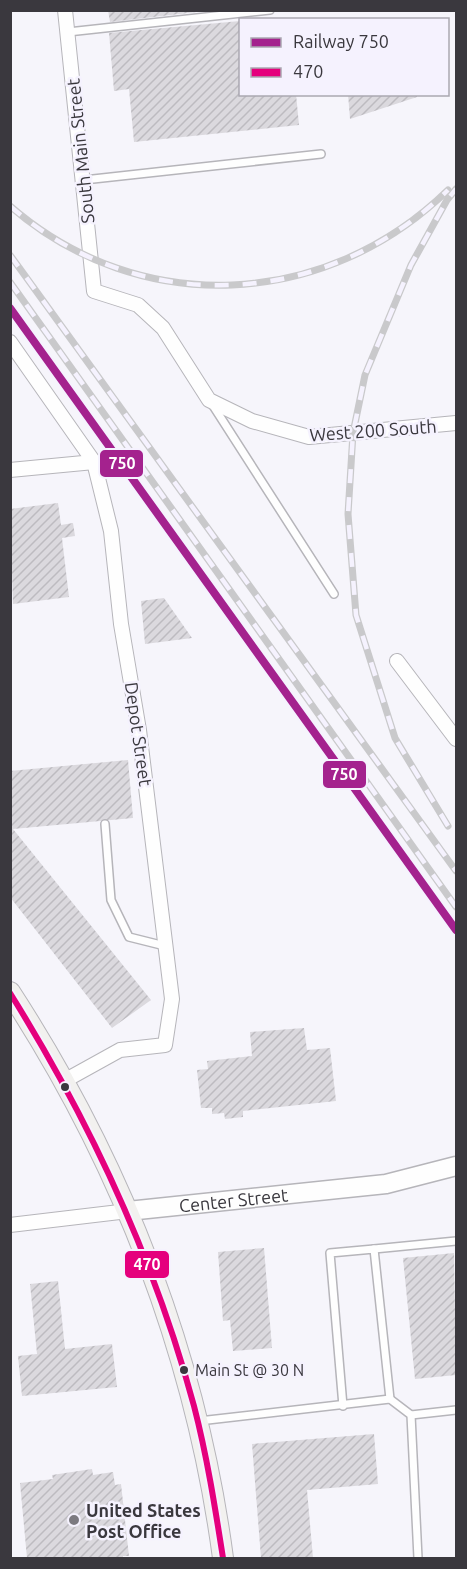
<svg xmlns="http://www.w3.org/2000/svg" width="467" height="1569" font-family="Ubuntu,sans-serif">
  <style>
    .building { fill: url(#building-hatch) }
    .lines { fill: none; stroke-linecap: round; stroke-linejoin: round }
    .service-casing { stroke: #b6b5ba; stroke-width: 10 }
    .minor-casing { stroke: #b6b5ba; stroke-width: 16 }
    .tertiary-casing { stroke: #b6b5ba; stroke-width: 21 }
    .secondary-casing { stroke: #b6b5ba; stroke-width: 22 }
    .service { stroke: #fefefe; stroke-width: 7 }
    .minor { stroke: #fefefe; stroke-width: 14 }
    .tertiary { stroke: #fefefe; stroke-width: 18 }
    .secondary { stroke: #f2f1ef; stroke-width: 20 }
    .rail-casing { stroke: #c9c9cb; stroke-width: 7 }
    .rail { stroke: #f5f2fe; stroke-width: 4.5; stroke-dasharray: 14; stroke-linecap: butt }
    .bus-1-casing { stroke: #f5f2fe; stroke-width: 10 }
    .bus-1 { stroke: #e5007d; stroke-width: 6 }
    .rail-1-casing { stroke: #f5f2fe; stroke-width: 12 }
    .rail-1 { stroke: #a4228e; stroke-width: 8 }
    .bus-dot { fill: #3a383e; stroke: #f5f2fe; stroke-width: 2 }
    .poi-dot { fill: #7c7a80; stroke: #f5f2fe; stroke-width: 2 }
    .labels { text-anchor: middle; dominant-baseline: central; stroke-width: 5; stroke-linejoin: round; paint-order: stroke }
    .bus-label { font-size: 16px; fill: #3a383e; stroke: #f5f2fe; text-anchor: start }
    .street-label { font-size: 18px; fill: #3a383e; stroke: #f5f2fe }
    .poi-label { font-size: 18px; font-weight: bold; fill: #3a383e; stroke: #f5f2fe; text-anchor: start }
    .line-badge { stroke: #f5f2fe; stroke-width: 2 }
    .badge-label { font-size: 16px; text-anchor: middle; font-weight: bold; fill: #fff }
  </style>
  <defs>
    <pattern id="building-hatch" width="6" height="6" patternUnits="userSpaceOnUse" patternTransform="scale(1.5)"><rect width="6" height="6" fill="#dbd9de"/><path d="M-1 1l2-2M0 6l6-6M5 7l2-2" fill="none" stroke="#bdbbc0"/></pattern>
  </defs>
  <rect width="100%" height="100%" fill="#f6f5fb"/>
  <g class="building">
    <polygon points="108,10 197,10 197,12 110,22"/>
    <polygon points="240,21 240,94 296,94 299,125 134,142 129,89 114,91 109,33"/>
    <polygon points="348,94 417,94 417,97 350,119"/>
    <polygon points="58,503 61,525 73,523 75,536 62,538 69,597 13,604 10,509"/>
    <polygon points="164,598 192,638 145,644 141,601"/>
    <polygon points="128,760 133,818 13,829 151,1000 112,1028 10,897 10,771"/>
    <polygon points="304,1028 307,1050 330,1048 336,1101 243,1111 243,1117 225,1119 224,1113 212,1114 212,1108 201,1108 197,1070 208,1069 207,1061 252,1056 250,1032"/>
    <polygon points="264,1248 272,1348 233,1351 230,1320 223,1321 218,1252"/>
    <polygon points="454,1253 456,1375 415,1379 403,1258"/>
    <polygon points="58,1281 65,1349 112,1344 117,1387 22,1396 18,1356 37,1354 30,1284"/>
    <polygon points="374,1434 378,1484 307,1490 313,1558 261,1558 252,1444"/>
    <polygon points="92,1469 93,1475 113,1472 115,1485 121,1484 129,1556 123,1556 123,1558 27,1558 20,1483 53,1479 52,1475"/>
  </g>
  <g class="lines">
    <g class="service-casing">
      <g id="service">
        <polyline points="68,32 270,10"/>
        <polyline points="84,180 321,154"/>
        <polyline points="212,404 334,594"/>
        <polyline points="105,824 111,900 129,937 165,946"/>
        <polyline points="374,1249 456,1241"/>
        <polyline points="343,1406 330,1253 374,1249 390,1399"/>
        <polyline points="411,1415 456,1410"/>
        <polyline points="199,1421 390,1399 411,1415 418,1558"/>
      </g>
    </g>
    <g class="minor-casing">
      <g id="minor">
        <polyline points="65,10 94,291 138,305 163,328 209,400 252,421 309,437 456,423"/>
        <polyline points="10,342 94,462 111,531 121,624 139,730 172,999 165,1045 120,1050 64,1081"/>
        <polyline points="10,470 94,462"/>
        <polyline points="397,661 456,739"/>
        <polyline points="10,1225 128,1211"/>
      </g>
    </g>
    <g class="tertiary-casing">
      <g id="tertiary">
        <path id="s1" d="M128,1211l258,-27 70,-18"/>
      </g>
    </g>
    <g class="secondary-casing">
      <path id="secondary" d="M10,992c112,172 186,363 213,566"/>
    </g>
    <use href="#service" class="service"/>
    <use href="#minor" class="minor"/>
    <use href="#tertiary" class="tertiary"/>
    <use href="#secondary" class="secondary"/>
    <g class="rail-casing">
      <g id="rail">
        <path d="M10,206c130,113 316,103 438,-16"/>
        <polyline points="10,255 456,871"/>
        <polyline points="10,282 456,907"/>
        <polyline points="448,826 395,738 356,615 348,514 353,433 365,375 411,265 447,200 456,189"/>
      </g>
    </g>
    <use href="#rail" class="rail"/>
    <g class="bus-1-casing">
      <path id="bus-1" d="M10,993c81,130 144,265 184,413 13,50 21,101 29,152"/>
    </g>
    <use href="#bus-1" class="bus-1"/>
    <g class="rail-1-casing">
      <polyline id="rail-1" points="10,308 456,930"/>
    </g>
    <use href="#rail-1" class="rail-1"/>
  </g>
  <g class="bus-dot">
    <circle cx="65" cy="1087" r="5"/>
    <circle cx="184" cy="1370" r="5"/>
  </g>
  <circle class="poi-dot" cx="74" cy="1520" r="6"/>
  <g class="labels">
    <g class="bus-label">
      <text x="195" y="1370">Main St @ 30 N</text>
    </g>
    <g class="street-label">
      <text transform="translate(80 151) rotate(-96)">South Main Street</text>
      <text transform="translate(373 430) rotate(-4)">West 200 South</text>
      <text transform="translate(139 734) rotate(82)">Depot Street</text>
      <text stroke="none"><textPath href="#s1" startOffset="106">Center Street</textPath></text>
    </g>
    <g class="poi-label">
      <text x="86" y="1510">United States<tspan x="86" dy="21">Post Office</tspan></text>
    </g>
  </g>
  <g class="line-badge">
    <rect x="99" y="449" width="45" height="29" rx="6" fill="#a4228e"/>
    <rect x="322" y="760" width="45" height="29" rx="6" fill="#a4228e"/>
    <rect x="124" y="1250" width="46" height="29" rx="6" fill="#e5007d"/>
  </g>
  <g class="badge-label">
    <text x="122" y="469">750</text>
    <text x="344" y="780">750</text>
    <text x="147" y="1270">470</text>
  </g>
  <rect width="467" height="1569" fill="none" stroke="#3a383e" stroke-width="24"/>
  <rect x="239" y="18" width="210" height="78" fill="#f5f2fe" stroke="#aaa8b1" stroke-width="1.5"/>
  <rect x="251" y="38" width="30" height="9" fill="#a4228e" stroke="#aaa8b1" stroke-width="1.5"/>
  <text x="293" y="48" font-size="18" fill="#3a383e">Railway 750</text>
  <rect x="251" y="68" width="30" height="9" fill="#e5007d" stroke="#aaa8b1" stroke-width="1.5"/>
  <text x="293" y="78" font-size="18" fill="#3a383e">470</text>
</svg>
